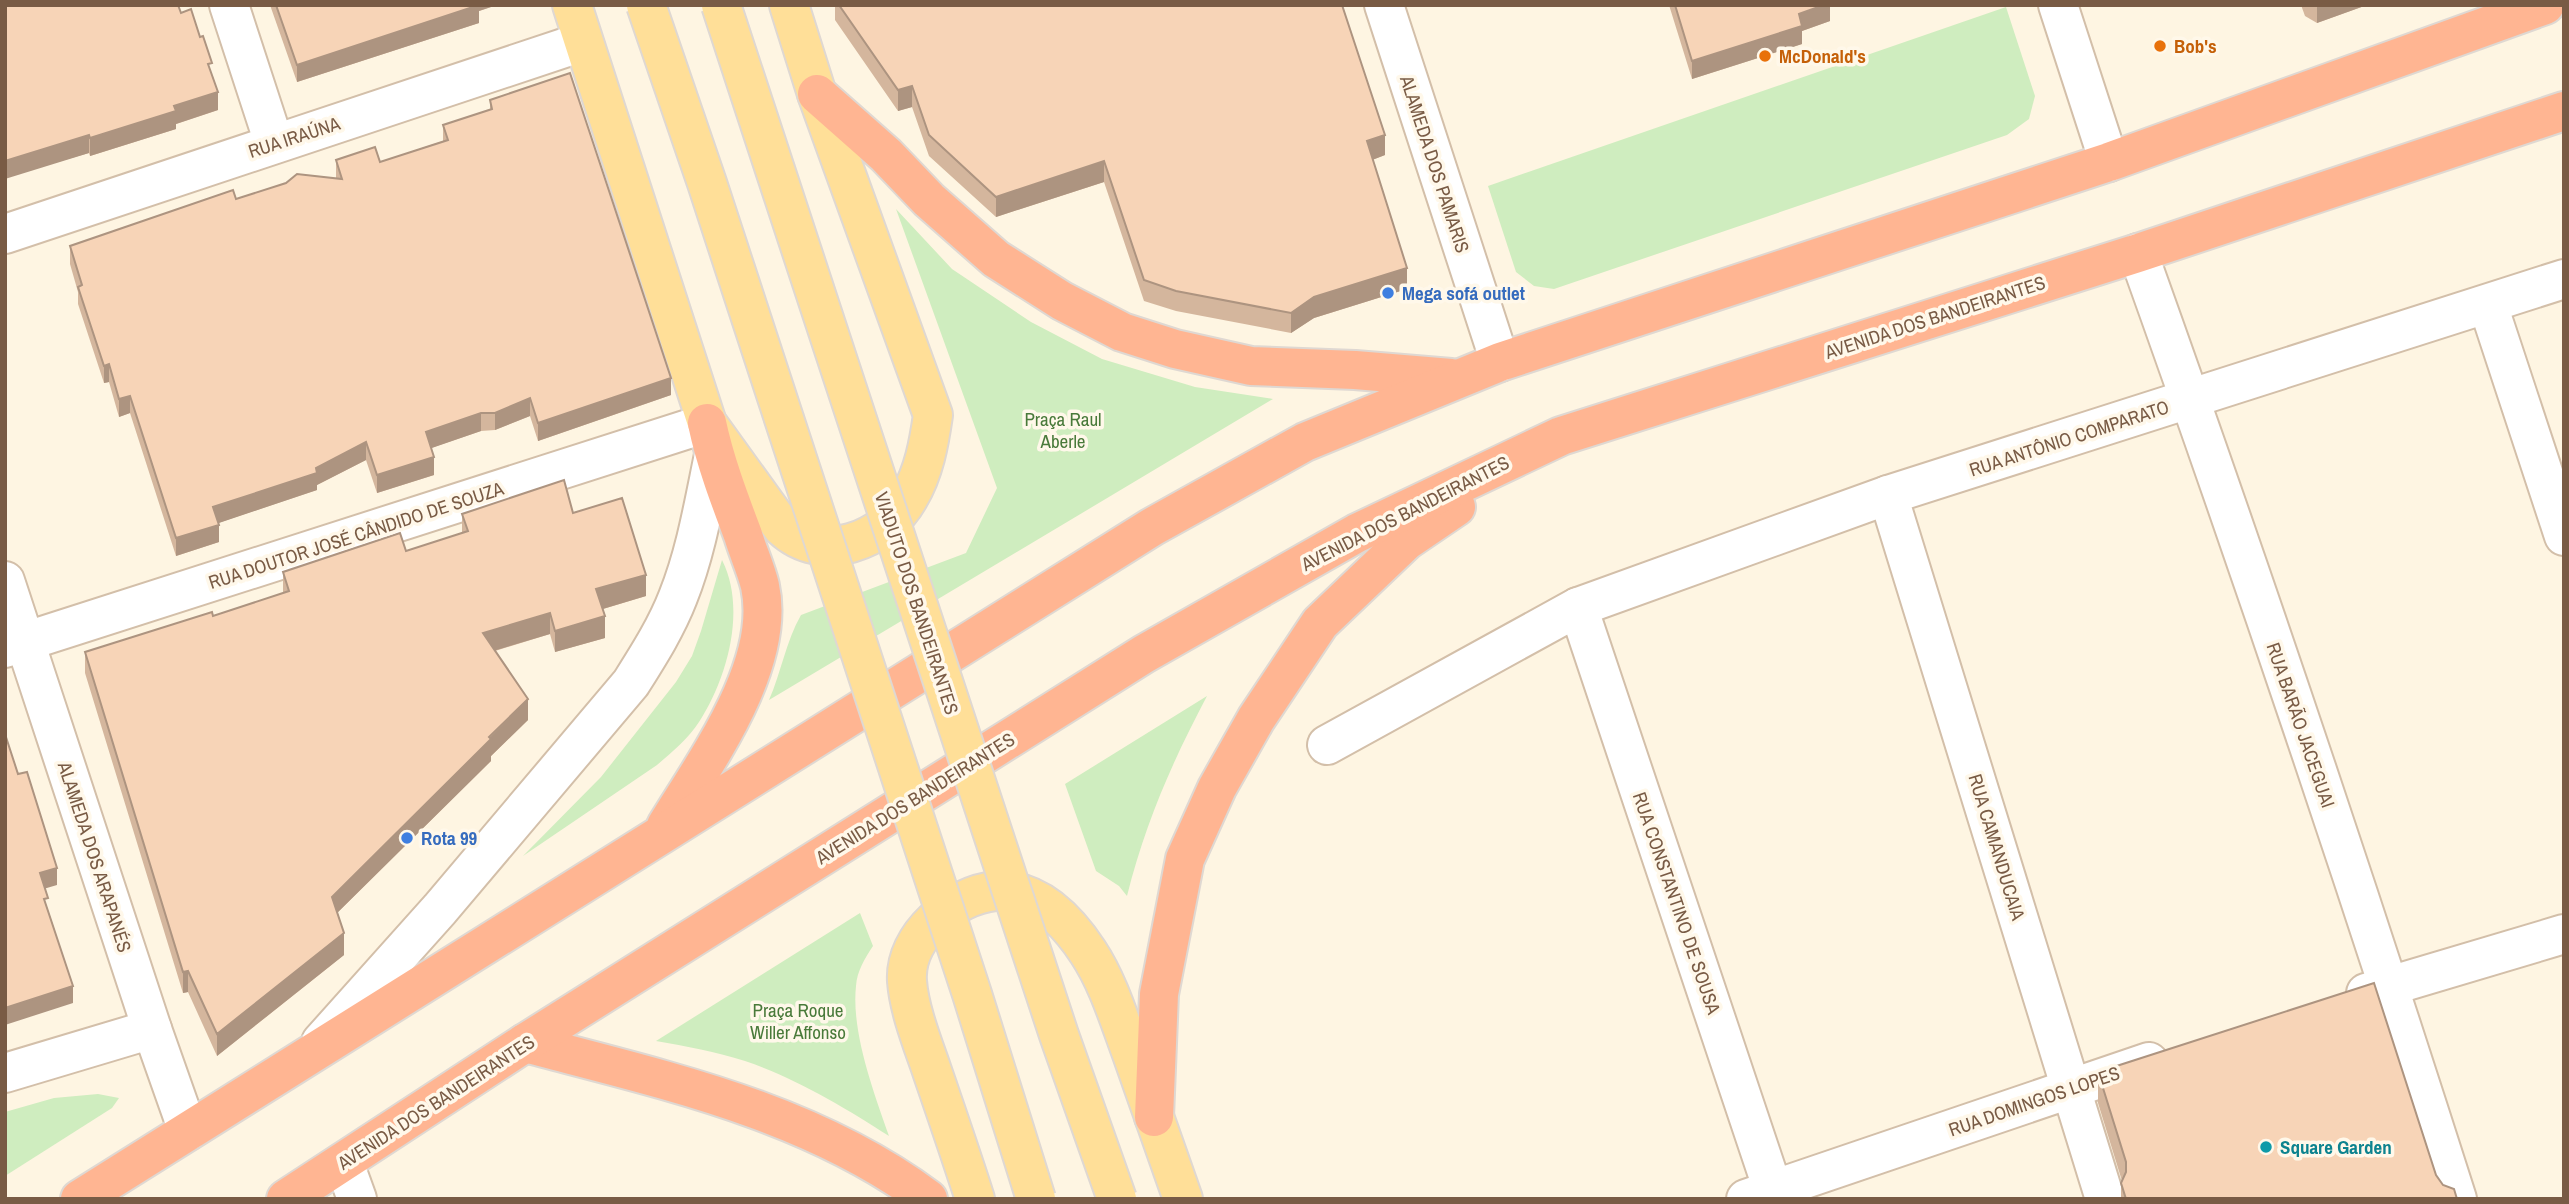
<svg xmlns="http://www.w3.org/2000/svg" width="2569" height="1204" font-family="'Archivo Narrow',sans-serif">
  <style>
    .green { fill: #cfedbf }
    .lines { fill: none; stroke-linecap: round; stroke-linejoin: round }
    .street-casing { stroke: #d3bfa9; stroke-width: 42 }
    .primary-casing { stroke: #dfd8d2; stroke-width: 42 }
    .highway-casing { stroke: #dfd8d2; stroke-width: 42 }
    .street { stroke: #fff; stroke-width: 38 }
    .primary { stroke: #ffdf98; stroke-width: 38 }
    .highway { stroke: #ffb592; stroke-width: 38 }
    .primary-bridge-casing { stroke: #dfd8d2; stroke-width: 42; stroke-linecap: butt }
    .primary-bridge { stroke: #ffdf98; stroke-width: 38 }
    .wall { fill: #d4b69d }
    .shaded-wall { fill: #ad9480 }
    .building { fill: #f7d4b7; stroke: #ad9480; stroke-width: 2 }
    .food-dot { fill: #e8710a; stroke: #fff8ea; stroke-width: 2.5 }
    .shop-dot { fill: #3f7fe0; stroke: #fff8ea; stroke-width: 2.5 }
    .culture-dot { fill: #0f9aa8; stroke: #fff8ea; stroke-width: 2.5 }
    .labels { text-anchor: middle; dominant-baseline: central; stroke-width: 7; stroke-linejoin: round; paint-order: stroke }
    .food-label { font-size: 19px; font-weight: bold; fill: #c56008; stroke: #fff8ea; text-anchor: start }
    .street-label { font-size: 19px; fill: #795b45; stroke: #fff8ea }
    .shop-label { font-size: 19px; font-weight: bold; fill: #366cbe; stroke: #fff8ea; text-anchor: start }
    .park-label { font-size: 19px; fill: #497a3a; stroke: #fff8ea }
    .culture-label { font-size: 19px; font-weight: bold; fill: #0d838f; stroke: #fff8ea; text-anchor: start }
  </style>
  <rect width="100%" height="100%" fill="#fef5e2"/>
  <g class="green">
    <polygon points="2006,7 2035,96 2029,119 2007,135 1554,289 1534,286 1516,272 1488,186"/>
    <path d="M896,209l56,60 79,53 71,37 93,28 78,12 -504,301c12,-27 17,-59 32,-85l165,-62 31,-65z"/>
    <path d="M722,560c25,49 5,119 -23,162 -11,17 -27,30 -42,43l-134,91 78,-79 75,-95 16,-26 9,-25z"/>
    <path d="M1207,696c-35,66 -62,128 -80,200l-8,-10 -23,-15 -31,-87z"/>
    <path d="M860,913l13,33c-8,12 -16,25 -17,40 -5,46 18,107 33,150 -43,-28 -96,-59 -144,-75 -29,-9 -59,-15 -89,-20z"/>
    <polygon points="98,1094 119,1098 112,1108 5,1176 5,1112 54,1098"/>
  </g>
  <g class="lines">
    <g class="street-casing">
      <g id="street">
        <polyline points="229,5 274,143"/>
        <polyline points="1384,5 1500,362"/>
        <polyline points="2058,5 2109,162"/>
        <polyline points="5,234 582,42"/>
        <path d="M2138,253c112,313 218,629 319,946"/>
        <polyline points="2488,305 2564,536"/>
        <polyline points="1888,495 2105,1199"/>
        <polyline points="5,581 152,1029 188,1131"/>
        <polyline points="1578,607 1776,1199"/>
        <polyline points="5,648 707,423"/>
        <polyline points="1327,745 1578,607 1888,495 2564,279"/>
        <polyline points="2366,993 2564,934"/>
        <path d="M321,1042l119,-133 191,-226c17,-27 35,-55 47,-86 18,-45 26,-94 36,-142"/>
        <polyline points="5,1073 152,1029"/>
        <polyline points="344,1163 357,1199"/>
        <polyline points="1746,1199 2149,1062"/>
      </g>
    </g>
    <g class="primary-casing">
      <g id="primary">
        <path d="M572,5l135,418 75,104c40,38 103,14 127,-30 15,-25 20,-54 24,-82l-116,-321 -28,-89"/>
        <path d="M975,1199c-14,-44 -29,-87 -44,-131 -9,-26 -22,-59 -24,-87 -3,-45 47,-86 88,-90 41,-3 72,29 93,61 20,30 31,67 44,102 17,48 34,96 51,145"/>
      </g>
    </g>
    <g class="highway-casing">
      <g id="highway">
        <polyline points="817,94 886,155 929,200 996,259 1062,301 1122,332 1175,349 1251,366 1355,370 1451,378"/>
        <path d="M666,826c39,-64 111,-161 94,-240 -4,-17 -12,-34 -17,-51 -14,-37 -28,-74 -36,-112"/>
        <path d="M525,1043c139,37 285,68 403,156"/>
        <polyline points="1154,1117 1159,994 1185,859 1217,788 1256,719 1320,623 1406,541 1456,507"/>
        <polyline points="80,1199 1152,527 1305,442 1500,362 2109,162 2545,5"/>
        <polyline points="286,1199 525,1043 1144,654 1357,533 1561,436 2138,253 2564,111"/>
      </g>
    </g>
    <use href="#street" class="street"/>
    <use href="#primary" class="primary"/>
    <use href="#highway" class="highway"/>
    <g class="primary-bridge-casing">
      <g id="primary-bridge">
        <polyline points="646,5 707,183 972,994 1036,1199"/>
        <polyline points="721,5 1059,1035 1117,1199"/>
      </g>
    </g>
    <use href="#primary-bridge" class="primary-bridge"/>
  </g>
  <g class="wall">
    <polygon points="270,5 497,5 479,11 479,23 297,82"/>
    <polygon points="835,5 1342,5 1385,155 1372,160 1407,289 1314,318 1291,333 1176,311 1144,301 1104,182 996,217 929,156 912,107 898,111 835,20"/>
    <polygon points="1669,5 1830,5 1830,21 1802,31 1802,44 1692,79"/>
    <polygon points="2301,5 2367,5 2317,23 2305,16"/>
    <polygon points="181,13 212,75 218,110 176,124 176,129 90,156 89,153 54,163"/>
    <polygon points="490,100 671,395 538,441 530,416 495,430 481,431 431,448 434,475 377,493 366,460 317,485 317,490 218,523 219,542 176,556 130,413 119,417 109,382 104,383 78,304 78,292 70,264 70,246 236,199 336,179 336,160 380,162 443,141 443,125 490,110"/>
    <polygon points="573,513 646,596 603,609 605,638 555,652 550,634 495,651 528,720 491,756 491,761 337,913 344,955 217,1056 188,992 183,993 85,673 85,652 213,616 283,593 283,572 406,551 462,533 462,514"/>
    <polygon points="2098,1072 2436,1175 2443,1185 2457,1199 2121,1199 2121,1183 2122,1181 2098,1103"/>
  </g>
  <g class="shaded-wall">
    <polygon points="476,5 497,5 479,11 479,23 297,82 297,65"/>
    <polygon points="1824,5 1830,5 1830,21 1802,31 1802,44 1692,79 1692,61 1799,14"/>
    <polygon points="2317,5 2367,5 2317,23"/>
    <polygon points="912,86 912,107 898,111 898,90"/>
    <polygon points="218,92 218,110 176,124 176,129 90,156 90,138 174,106"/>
    <polygon points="89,135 89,153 5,179 5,161"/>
    <polygon points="1385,135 1385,155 1367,162 1367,141"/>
    <polygon points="1104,161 1104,182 996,217 996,197"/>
    <polygon points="1407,268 1407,289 1314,318 1291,333 1291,313 1314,297"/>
    <polygon points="109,364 109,382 104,383 104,366"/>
    <polygon points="671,378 671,395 538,441 538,423"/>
    <polygon points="130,396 130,413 119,417 119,399"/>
    <polygon points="530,398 530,416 495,430 495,413"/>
    <polygon points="481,413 481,431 426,450 426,432"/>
    <polygon points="366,442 366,460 317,485 317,490 213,525 213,507 316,468"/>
    <polygon points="434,457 434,475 377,493 377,475"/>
    <polygon points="219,525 219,542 176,556 176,538"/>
    <polygon points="646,575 646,596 596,611 596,589"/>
    <polygon points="550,613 550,634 483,654 483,633"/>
    <polygon points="605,616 605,638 555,652 555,631"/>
    <polygon points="528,699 528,720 491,756 491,761 332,918 332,897"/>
    <polygon points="57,868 57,885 40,890 40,873"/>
    <polygon points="344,933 344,955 217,1056 217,1034"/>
    <polygon points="188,971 188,992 183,993 183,972"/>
    <polygon points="73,986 73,1003 5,1025 5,1008"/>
  </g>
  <g class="building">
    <polygon points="5,5 178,5 181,13 191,9 200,37 203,36 212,63 208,64 218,92 174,106 176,111 90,138 89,135 5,161"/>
    <polygon points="276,5 479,5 297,65"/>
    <polygon points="839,5 1342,5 1385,135 1367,141 1407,268 1314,297 1291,313 1176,291 1144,280 1104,161 996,197 929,135 912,86 898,90"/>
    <polygon points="1675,5 1824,5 1799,14 1802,26 1692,61"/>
    <polygon points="570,73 671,378 538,423 530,398 495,413 481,413 426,432 434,457 377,475 366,442 316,468 317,473 213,507 219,525 176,538 130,396 119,399 109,364 104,366 78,287 82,285 70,246 233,190 236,199 286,183 297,174 342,179 336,160 375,147 380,162 448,140 443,125 492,109 490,100"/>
    <polygon points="564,480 573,513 622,498 646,575 596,589 605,616 555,631 550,613 483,633 528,699 489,737 491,739 332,897 344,933 217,1034 188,971 183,972 85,652 212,612 213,616 289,591 283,572 400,533 406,551 468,531 462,514"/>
    <polygon points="5,734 18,774 27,772 57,868 40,873 48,898 44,899 73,986 5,1008"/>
    <polygon points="2374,983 2436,1175 2443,1185 2454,1189 2457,1199 2126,1199 2121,1183 2126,1172 2126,1162 2098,1072"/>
  </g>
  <g class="food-dot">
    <circle cx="2160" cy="46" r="7"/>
    <circle cx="1765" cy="56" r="7"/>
  </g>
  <g class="shop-dot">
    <circle cx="1388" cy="293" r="7"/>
    <circle cx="407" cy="838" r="7"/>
  </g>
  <circle class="culture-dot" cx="2266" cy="1147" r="7"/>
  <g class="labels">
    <g class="food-label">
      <text x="2174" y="46">Bob's</text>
      <text x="1779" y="56">McDonald's</text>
    </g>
    <g class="street-label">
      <text transform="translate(294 137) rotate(-18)">RUA IRAÚNA</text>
      <text transform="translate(1435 164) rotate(72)">ALAMEDA DOS PAMARIS</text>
      <text transform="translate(1935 317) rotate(-18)">AVENIDA DOS BANDEIRANTES</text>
      <text transform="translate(2069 438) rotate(-18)">RUA ANTÔNIO COMPARATO</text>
      <text transform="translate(1405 513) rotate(-27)">AVENIDA DOS BANDEIRANTES</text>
      <text transform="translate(356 535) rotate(-18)">RUA DOUTOR JOSÉ CÂNDIDO DE SOUZA</text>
      <text transform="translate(917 603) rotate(72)">VIADUTO DOS BANDEIRANTES</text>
      <text transform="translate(2301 725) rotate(71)">RUA BARÃO JACEGUAI</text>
      <text transform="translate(915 798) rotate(-32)">AVENIDA DOS BANDEIRANTES</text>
      <text transform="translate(1997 847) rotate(73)">RUA CAMANDUCAIA</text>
      <text transform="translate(95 857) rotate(72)">ALAMEDA DOS ARAPANÉS</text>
      <text transform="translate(1677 903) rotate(71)">RUA CONSTANTINO DE SOUSA</text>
      <text transform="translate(2034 1101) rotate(-19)">RUA DOMINGOS LOPES</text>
      <text transform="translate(436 1102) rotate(-33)">AVENIDA DOS BANDEIRANTES</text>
    </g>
    <g class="shop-label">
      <text x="1402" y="293">Mega sofá outlet</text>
      <text x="421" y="838">Rota 99</text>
    </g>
    <g class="park-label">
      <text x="1063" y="419">Praça Raul<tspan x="1063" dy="22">Aberle</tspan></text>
      <text x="798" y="1010">Praça Roque<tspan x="798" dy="22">Willer Affonso</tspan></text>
    </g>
    <g class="culture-label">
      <text x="2280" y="1147">Square Garden</text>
    </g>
  </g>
  <rect width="2569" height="1204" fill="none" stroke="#795b45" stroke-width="14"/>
</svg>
